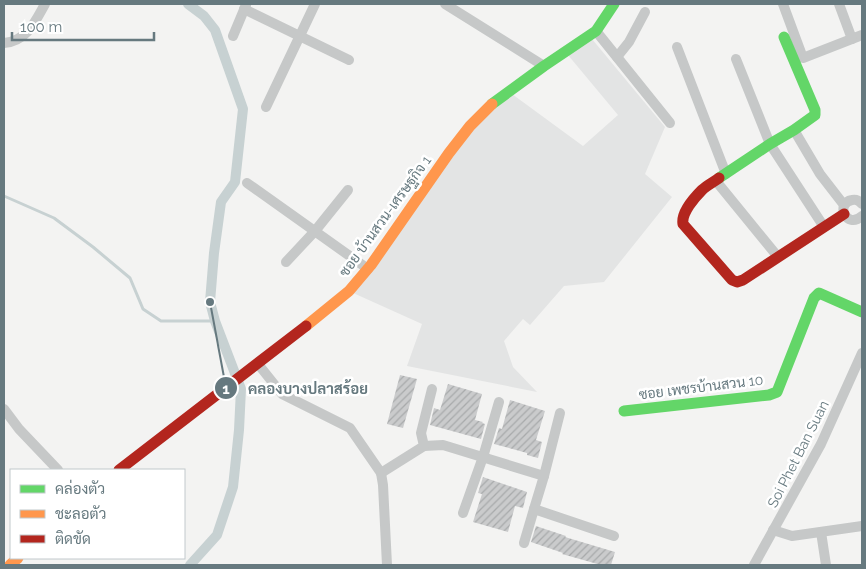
<svg xmlns="http://www.w3.org/2000/svg" width="866" height="569" font-family="Raleway,Sarabun,sans-serif">
  <style>
    .built { fill: #e3e4e4 }
    .lines { fill: none; stroke-linecap: round; stroke-linejoin: round }
    .stream { stroke: #c7d1d2; stroke-width: 3 }
    .canal { stroke: #c7d1d2; stroke-width: 10 }
    .building { fill: url(#building-hatch) }
    .street { stroke: #c6c8c8; stroke-width: 10 }
    .fast { stroke: #63d668; stroke-width: 11 }
    .slow { stroke: #ff974d; stroke-width: 11 }
    .jam { stroke: #b3261e; stroke-width: 11 }
    .labels { text-anchor: middle; dominant-baseline: central; stroke-width: 5; stroke-linejoin: round; paint-order: stroke }
    .street-label { font-size: 14px; fill: #66797f; stroke: #fff }
    .leader { fill: none; stroke: #66797f; stroke-width: 2 }
    .callout-dot { fill: #66797f; stroke: #fff; stroke-width: 2 }
    .mark-label { font-size: 15px; text-anchor: middle; font-weight: bold; fill: #fff }
    .callout-label { font-size: 15px; text-anchor: middle; font-weight: bold; fill: #66797f; stroke: #fff; stroke-width: 5; stroke-linejoin: round; paint-order: stroke }
  </style>
  <defs>
    <pattern id="building-hatch" width="6" height="6" patternUnits="userSpaceOnUse" patternTransform="scale(1.25)"><rect width="6" height="6" fill="#cacbcc"/><path d="M-1 1l2-2M0 6l6-6M5 7l2-2" fill="none" stroke="#a8aaab"/></pattern>
  </defs>
  <rect width="100%" height="100%" fill="#f3f3f2"/>
  <polygon class="built" points="592,39 665,127 645,174 672,197 604,282 564,286 530,325 523,319 504,341 513,367 537,392 407,366 422,324 351,292 471,130 512,94 583,146 618,115 568,55"/>
  <g class="lines">
    <polyline class="stream" points="4,196 54,218 93,247 130,278 143,309 161,321 215,321"/>
    <polyline class="canal" points="188,4 204,16 215,30 243,109 235,182 221,202 214,253 210,302 215,321 241,389 239,430 233,487 217,535 190,565"/>
  </g>
  <g class="building">
    <polygon points="400,375 417,379 403,428 387,424"/>
    <polygon points="448,384 482,394 475,420 483,422 482,423 485,424 481,439 430,425 434,408 440,410"/>
    <polygon points="510,400 545,411 536,440 542,442 538,458 527,455 527,453 494,444 499,428 502,429"/>
    <polygon points="483,477 527,492 523,508 515,506 508,532 473,522 482,494 478,493"/>
    <polygon points="536,526 566,536 565,537 615,552 611,565 601,565 562,554 563,553 531,542"/>
  </g>
  <g class="lines">
    <g class="street">
      <polyline points="445,4 544,66"/>
      <polyline points="783,4 803,58 862,35"/>
      <polyline points="839,4 852,39"/>
      <polyline points="244,9 349,60"/>
      <polyline points="596,31 670,123"/>
      <polyline points="233,36 246,5"/>
      <path d="M4,43c23,-2 31,-21 41,-39"/>
      <polyline points="677,47 726,174"/>
      <polyline points="617,57 629,42 645,12"/>
      <polyline points="736,59 770,144 824,227"/>
      <polyline points="266,107 315,4"/>
      <polyline points="794,130 820,174 844,205"/>
      <polyline points="716,181 778,257"/>
      <polyline points="247,183 368,269"/>
      <path d="M862,204c-3,-3 -5,-5 -10,-4 -17,3 -6,30 10,16"/>
      <polyline points="286,262 315,231 348,190"/>
      <polyline points="258,364 282,394 350,428 381,473 383,485 387,565"/>
      <polyline points="4,409 19,429 58,470"/>
      <polyline points="424,446 443,445 544,476 534,509 614,536"/>
      <polyline points="381,473 424,446 421,433 432,389"/>
      <polyline points="544,476 560,413"/>
      <polyline points="463,513 483,457 499,402"/>
      <polyline points="773,530 792,536 862,526"/>
      <polyline points="821,532 826,565"/>
      <polyline points="524,543 534,509"/>
      <polyline points="754,565 821,444 862,353"/>
    </g>
    <g class="fast">
      <polyline points="492,104 544,66 596,31 614,4"/>
      <polyline points="719,178 770,144 794,130 815,115 815,110 784,37"/>
      <polyline points="624,411 769,395 777,392 814,298 819,293 862,312"/>
    </g>
    <g class="slow">
      <polyline points="306,326 349,291 371,265 449,153 470,126 492,104"/>
      <polyline points="10,565 18,558"/>
    </g>
    <g class="jam">
      <path d="M719,178c-5,4 -12,7 -17,12 -7,7 -21,23 -19,34l49,56 5,2 6,-2 101,-66"/>
      <polyline points="119,470 306,326"/>
    </g>
  </g>
  <g class="labels">
    <g class="street-label">
      <text transform="translate(385 216) rotate(-54)">ซอย บ้านสวน-เศรษฐกิจ 1</text>
      <text transform="translate(701 387) rotate(-7)">ซอย เพชรบ้านสวน 10</text>
      <text transform="translate(798 454) rotate(-63)">Soi Phet Ban Suan</text>
    </g>
  </g>
  <path class="leader" d="M210 302L226 388"/>
  <g class="callout-dot">
    <circle cx="210" cy="302" r="5"/>
    <circle cx="226" cy="388" r="12"/>
  </g>
  <g class="mark-label">
    <text x="226" y="394">1</text>
  </g>
  <g class="callout-label">
    <text x="308" y="394">คลองบางปลาสร้อย</text>
  </g>
  <rect width="866" height="569" fill="none" stroke="#66797f" stroke-width="10"/>
  <rect x="10" y="469" width="175" height="90" fill="#ffffff" stroke="#c2c9cc"/>
  <rect x="20" y="485" width="25" height="8" fill="#63d668" stroke="#c2c9cc"/>
  <text x="55" y="494" font-size="15" fill="#66797f">คล่องตัว</text>
  <rect x="20" y="510" width="25" height="8" fill="#ff974d" stroke="#c2c9cc"/>
  <text x="55" y="519" font-size="15" fill="#66797f">ชะลอตัว</text>
  <rect x="20" y="535" width="25" height="8" fill="#b3261e" stroke="#c2c9cc"/>
  <text x="55" y="544" font-size="15" fill="#66797f">ติดขัด</text>
  <path d="M12 32v8h142v-8" fill="none" stroke="#66797f" stroke-width="2.5"/>
  <text x="20" y="32" font-size="15" fill="#66797f" stroke="#ffffff" stroke-width="4" paint-order="stroke">100 m</text>
</svg>
